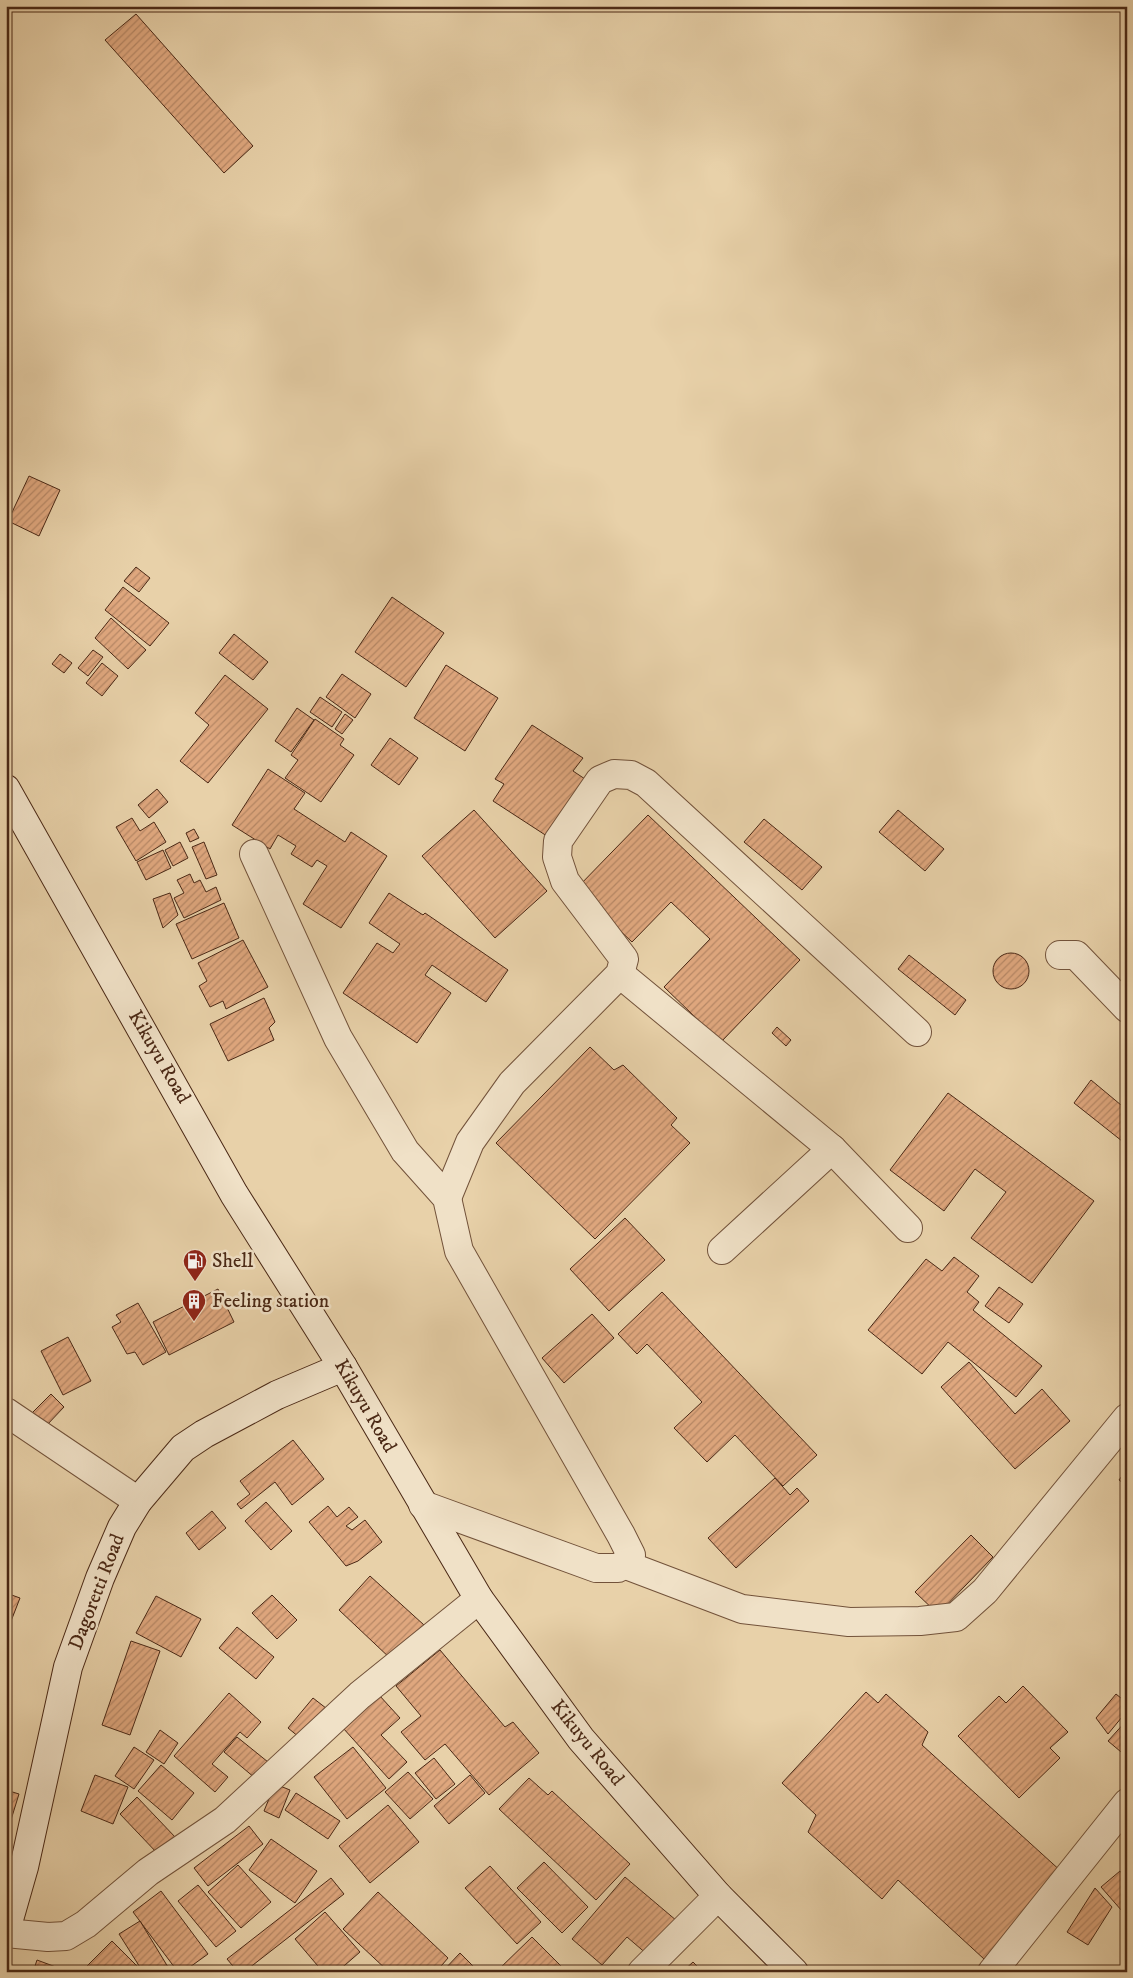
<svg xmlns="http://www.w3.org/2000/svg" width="1133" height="1978" font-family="'IM FELL DW Pica',serif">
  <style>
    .building { fill: url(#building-hatch); stroke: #4a2815 }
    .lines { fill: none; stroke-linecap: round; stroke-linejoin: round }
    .street-casing { stroke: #72523a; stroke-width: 30 }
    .secondary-casing { stroke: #4a2815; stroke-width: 30 }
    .street { stroke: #f0e1c7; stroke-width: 28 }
    .secondary { stroke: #f0e1c7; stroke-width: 28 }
    .labels { text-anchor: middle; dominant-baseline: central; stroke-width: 5; stroke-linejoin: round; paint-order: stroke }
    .street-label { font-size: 20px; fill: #4a2815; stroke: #f0e1c7 }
    .poi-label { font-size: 20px; fill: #4a2815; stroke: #f0e1c7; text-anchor: start }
  </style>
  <defs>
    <pattern id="building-hatch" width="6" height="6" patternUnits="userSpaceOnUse" patternTransform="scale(1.25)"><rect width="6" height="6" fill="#dfa77e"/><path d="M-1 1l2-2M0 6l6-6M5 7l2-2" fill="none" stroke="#b78866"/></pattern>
  </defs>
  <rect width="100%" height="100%" fill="#e8d1a9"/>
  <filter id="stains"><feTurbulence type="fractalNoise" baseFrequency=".004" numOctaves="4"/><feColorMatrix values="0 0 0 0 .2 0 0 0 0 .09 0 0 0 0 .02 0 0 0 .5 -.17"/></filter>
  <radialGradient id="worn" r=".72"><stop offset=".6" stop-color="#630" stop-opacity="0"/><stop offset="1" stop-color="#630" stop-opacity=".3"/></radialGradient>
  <g class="building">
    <polygon points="136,14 253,146 224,173 105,40"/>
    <polygon points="29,476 60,490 39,536 8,521"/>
    <polygon points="136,567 150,578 139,592 124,581"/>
    <polygon points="123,587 169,623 150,646 105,610"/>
    <polygon points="392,597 444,633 406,687 355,652"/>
    <polygon points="111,618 146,650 128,669 95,638"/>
    <polygon points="234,634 268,662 253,680 219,653"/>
    <polygon points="93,650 103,657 88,676 78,668"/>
    <polygon points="60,654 72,663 64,673 52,664"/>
    <polygon points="102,663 118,676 102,696 86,683"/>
    <polygon points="446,665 498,698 465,751 414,718"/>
    <polygon points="342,674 371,694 355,718 326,697"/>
    <polygon points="225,675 268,709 208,783 180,761 209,725 195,713"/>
    <polygon points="320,697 342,712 332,727 310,712"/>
    <polygon points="297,708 314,720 291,752 275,741"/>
    <polygon points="345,714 353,720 342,734 335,729"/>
    <polygon points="315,719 344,739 340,745 354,755 321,802 285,778 298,760 291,755"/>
    <polygon points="532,725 583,758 573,771 591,783 553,840 493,801 504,784 495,779"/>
    <polygon points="390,738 418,758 399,785 371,765"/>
    <polygon points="268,769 305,793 294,809 345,842 351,832 387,856 341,928 303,904 327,866 317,860 312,867 291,854 296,846 278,835 270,849 232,825"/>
    <polygon points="157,789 168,802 149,818 138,805"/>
    <polygon points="474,810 547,891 495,938 422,856"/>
    <polygon points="898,810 944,849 925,871 879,832"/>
    <polygon points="648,815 800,960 721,1042 664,987 710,939 671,902 632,942 576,889"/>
    <polygon points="132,818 140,831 154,822 166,842 136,861 116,827"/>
    <polygon points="764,819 822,867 802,890 744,842"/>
    <polygon points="194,829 199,838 190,842 186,833"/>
    <polygon points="180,842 188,858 173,866 165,850"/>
    <polygon points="204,842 217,875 206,879 192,847"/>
    <polygon points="163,850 171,868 146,880 137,862"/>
    <polygon points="190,874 194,883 200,880 206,892 216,887 221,900 184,918 174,898 184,893 177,880"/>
    <polygon points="170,893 178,915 163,928 153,899"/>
    <polygon points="389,893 423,915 425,913 508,970 486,1002 432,965 425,975 451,993 417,1043 343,993 377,943 393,953 400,944 369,923"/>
    <polygon points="224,903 239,938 192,959 176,924"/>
    <polygon points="243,940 268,987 226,1009 223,1001 210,1007 199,986 207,981 198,963"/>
    <circle cx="1011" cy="971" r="18"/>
    <polygon points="909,955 966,1000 955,1015 898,969"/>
    <polygon points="264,998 275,1022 269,1028 274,1040 228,1061 210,1024"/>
    <polygon points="777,1027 791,1040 786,1046 772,1033"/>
    <polygon points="590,1047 614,1070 623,1065 677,1118 671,1125 690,1143 595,1239 496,1143"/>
    <polygon points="1091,1080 1127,1110 1127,1145 1074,1103"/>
    <polygon points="948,1093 1094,1201 1032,1283 971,1238 1006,1192 975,1169 944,1211 890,1170"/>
    <polygon points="625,1218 665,1260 609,1311 570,1269"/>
    <polygon points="954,1257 979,1276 967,1292 979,1302 973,1310 1042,1366 1016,1397 948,1342 922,1374 868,1330 926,1259 942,1271"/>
    <polygon points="999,1287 1023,1304 1009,1323 985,1306"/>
    <polygon points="218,1289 234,1322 169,1355 153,1322"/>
    <polygon points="662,1292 817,1455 783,1486 735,1435 707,1462 674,1428 702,1402 647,1344 637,1354 618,1334"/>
    <polygon points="138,1303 166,1352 143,1365 135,1352 127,1354 112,1327 121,1322 116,1315"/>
    <polygon points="592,1314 614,1338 564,1383 542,1358"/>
    <polygon points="68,1337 91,1381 63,1395 41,1351"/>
    <polygon points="969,1362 1015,1414 1042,1389 1070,1421 1015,1469 941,1387"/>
    <polygon points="51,1394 64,1407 46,1426 32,1413"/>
    <polygon points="293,1440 324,1479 292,1505 275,1482 241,1509 237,1504 250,1494 240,1481"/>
    <polygon points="1127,1469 1127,1486 1119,1480"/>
    <polygon points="775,1478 790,1495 797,1488 809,1501 736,1568 708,1538"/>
    <polygon points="266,1502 292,1531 271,1550 245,1521"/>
    <polygon points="328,1506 337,1517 349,1507 358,1517 346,1526 352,1530 365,1520 382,1542 358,1561 346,1566 309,1522"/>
    <polygon points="212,1511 226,1528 199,1550 186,1533"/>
    <polygon points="971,1535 993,1557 938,1614 915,1592"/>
    <polygon points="370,1576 424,1625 392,1660 339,1610"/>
    <polygon points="6,1593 20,1598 6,1634"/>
    <polygon points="272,1595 297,1620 277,1639 252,1613"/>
    <polygon points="156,1596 201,1619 181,1657 136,1633"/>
    <polygon points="237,1627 274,1657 256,1679 219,1648"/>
    <polygon points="131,1641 160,1651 130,1735 102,1725"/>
    <polygon points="440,1650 505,1727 513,1722 539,1753 489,1795 445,1744 425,1760 401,1732 421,1716 396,1686"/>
    <polygon points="1023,1686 1068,1732 1050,1748 1060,1758 1019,1798 958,1736 999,1696 1006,1703"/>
    <polygon points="866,1692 878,1703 886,1694 928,1732 922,1745 1063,1873 984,1959 898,1880 882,1899 808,1832 816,1815 782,1783"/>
    <polygon points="229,1693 261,1722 247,1738 240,1732 212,1764 228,1777 215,1792 174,1756"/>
    <polygon points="1116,1694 1127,1703 1127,1711 1108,1734 1096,1718"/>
    <polygon points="379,1695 400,1718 381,1735 407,1762 389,1779 343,1728"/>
    <polygon points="313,1698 331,1712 305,1742 288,1728"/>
    <polygon points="1127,1720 1127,1757 1108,1741"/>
    <polygon points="160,1730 178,1743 164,1764 146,1752"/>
    <polygon points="237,1737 268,1762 255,1778 224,1752"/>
    <polygon points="134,1747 154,1760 134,1789 115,1776"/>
    <polygon points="353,1747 386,1788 347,1819 314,1777"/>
    <polygon points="434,1758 455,1784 436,1799 415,1773"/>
    <polygon points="161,1765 194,1793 172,1820 138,1791"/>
    <polygon points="408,1772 433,1799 410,1819 385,1792"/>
    <polygon points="95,1775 128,1787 113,1824 81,1811"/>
    <polygon points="470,1775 485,1793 449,1824 434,1806"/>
    <polygon points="529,1778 548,1795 552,1791 630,1864 596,1900 499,1809"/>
    <polygon points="275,1784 290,1790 279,1818 264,1811"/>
    <polygon points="6,1790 19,1794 6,1836"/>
    <polygon points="296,1793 340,1821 328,1839 285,1810"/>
    <polygon points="137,1797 176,1838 158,1854 120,1814"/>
    <polygon points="388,1805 419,1842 370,1883 339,1846"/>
    <polygon points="249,1826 263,1844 208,1886 194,1868"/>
    <polygon points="271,1839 317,1871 295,1903 249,1870"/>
    <polygon points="544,1862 588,1907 562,1933 517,1888"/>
    <polygon points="238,1865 271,1902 241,1928 208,1892"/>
    <polygon points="490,1866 541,1922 517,1944 465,1888"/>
    <polygon points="1120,1871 1127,1880 1127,1907 1122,1911 1101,1887"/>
    <polygon points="625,1877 677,1921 648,1955 627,1937 602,1965 572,1939"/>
    <polygon points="331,1878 344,1894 244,1972 238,1972 227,1959"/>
    <polygon points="198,1885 236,1931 216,1947 178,1901"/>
    <polygon points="1095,1888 1112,1907 1088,1945 1067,1932"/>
    <polygon points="161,1891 208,1954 183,1972 178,1972 133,1912"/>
    <polygon points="378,1892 448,1958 436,1972 389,1972 343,1929"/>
    <polygon points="325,1912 360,1952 337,1972 323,1972 295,1939"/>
    <polygon points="140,1921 171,1972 143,1972 119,1934"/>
    <polygon points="532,1937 567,1972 496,1972"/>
    <polygon points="112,1941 142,1971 81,1972"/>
    <polygon points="460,1953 479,1972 442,1972"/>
    <polygon points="37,1960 64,1970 64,1972 33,1972"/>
    <polygon points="693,1962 703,1972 682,1972"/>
  </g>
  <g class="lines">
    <g class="street-casing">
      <g id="street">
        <polyline points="254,854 338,1038 405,1151 447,1198 459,1251 621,1535 631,1555 630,1560 618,1568 596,1568 423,1505"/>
        <polyline points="1060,955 1076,955 1127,1008"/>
        <polyline points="620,974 832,1149 908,1228"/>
        <polyline points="447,1198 470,1142 512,1083 620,974 624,959 565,881 557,857 558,841 600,780 614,774 631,775 646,783 917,1032"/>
        <polyline points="722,1250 832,1149"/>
        <polyline points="6,1412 138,1501"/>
        <polyline points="626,1565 742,1609 849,1622 920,1621 956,1617 985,1591 1127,1418"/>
        <polyline points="6,1933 48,1937 66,1936 86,1924 148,1872 225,1820 360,1695 479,1599"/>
        <polyline points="642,1972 718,1896"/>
        <polyline points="992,1972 1127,1803"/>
      </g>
    </g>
    <g class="secondary-casing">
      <g id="secondary">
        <polyline points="6,789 234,1194 343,1367 479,1599 581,1739 718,1896 794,1972"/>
        <polyline points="6,1930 24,1867 68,1667 100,1578 122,1527 138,1501 183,1448 204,1434 277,1395 343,1367"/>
      </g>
    </g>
    <use href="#street" class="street"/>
    <use href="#secondary" class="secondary"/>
  </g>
  <defs>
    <g id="fuel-pin" transform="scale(1.25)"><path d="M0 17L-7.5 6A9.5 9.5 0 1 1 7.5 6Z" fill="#8f2418" stroke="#f0e1c7"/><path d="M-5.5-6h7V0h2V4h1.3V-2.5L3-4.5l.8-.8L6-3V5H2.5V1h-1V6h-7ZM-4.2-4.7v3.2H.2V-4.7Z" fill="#fff"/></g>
    <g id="building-pin" transform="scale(1.25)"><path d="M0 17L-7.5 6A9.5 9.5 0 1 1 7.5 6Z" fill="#8f2418" stroke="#f0e1c7"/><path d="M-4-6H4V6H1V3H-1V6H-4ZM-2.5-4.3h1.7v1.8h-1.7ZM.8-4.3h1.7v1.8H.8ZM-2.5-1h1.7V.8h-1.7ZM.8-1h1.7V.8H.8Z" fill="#fff"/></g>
  </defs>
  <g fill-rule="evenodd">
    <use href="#fuel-pin" x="195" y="1261"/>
    <use href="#building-pin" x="194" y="1301"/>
  </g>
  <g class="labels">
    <g class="street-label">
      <text transform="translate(159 1057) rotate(60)">Kikuyu Road</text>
      <text transform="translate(365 1406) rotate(60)">Kikuyu Road</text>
      <text transform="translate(97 1592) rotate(-69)">Dagoretti Road</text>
      <text transform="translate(587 1743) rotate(51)">Kikuyu Road</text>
    </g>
    <g class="poi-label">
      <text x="212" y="1261">Shell</text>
      <text x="212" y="1301">Feeling station</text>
    </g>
  </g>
  <rect width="1133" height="1978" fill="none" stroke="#e8d1a9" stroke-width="25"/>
  <rect x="8" y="8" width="1118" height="1963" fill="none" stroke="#4a2815" stroke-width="2.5"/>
  <rect x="12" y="12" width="1108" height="1953" fill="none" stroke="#4a2815"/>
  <rect width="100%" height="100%" filter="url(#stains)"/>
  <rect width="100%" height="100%" fill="url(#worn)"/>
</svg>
